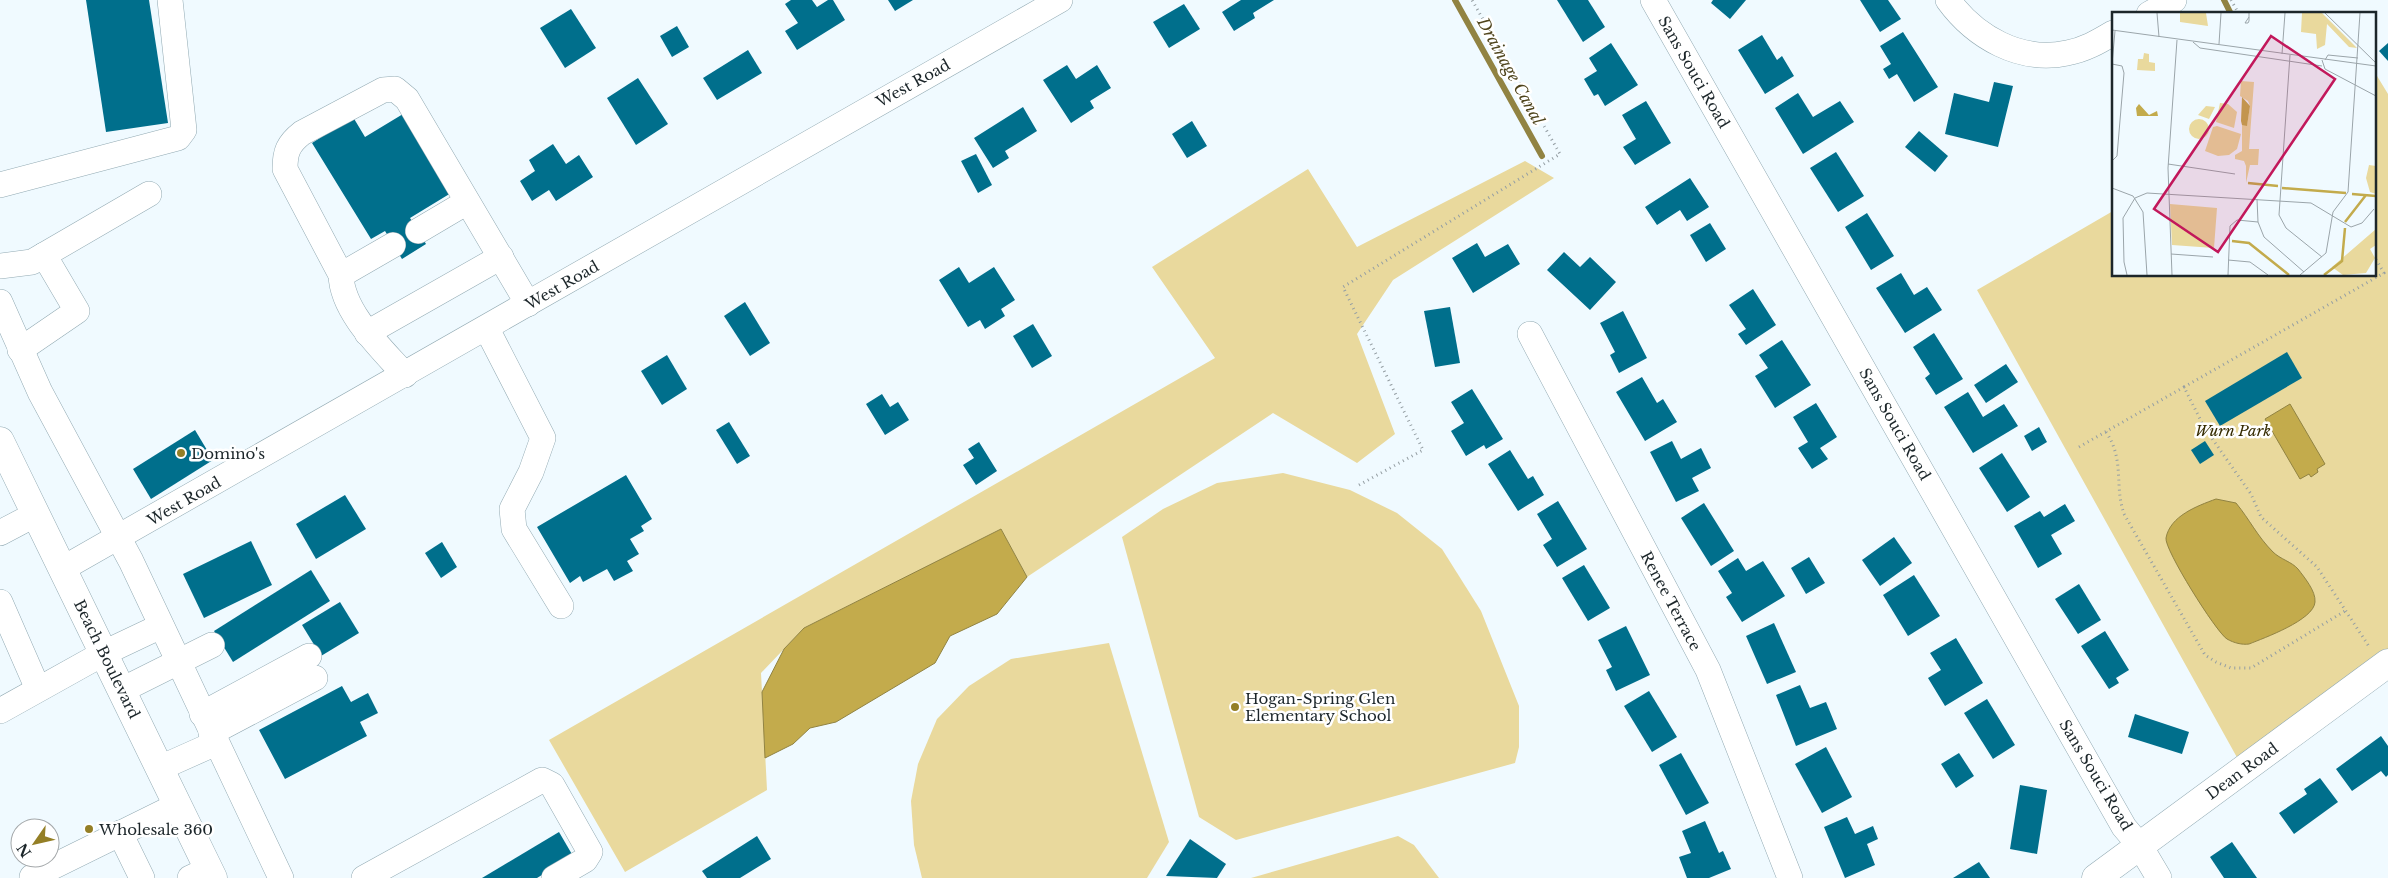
<svg xmlns="http://www.w3.org/2000/svg" width="2388" height="878" font-family="'Libre Baskerville',serif">
  <style>
    .green { fill: #e9d99d }
    .water { fill: #c3ab4c; stroke: #918342 }
    .lines { fill: none; stroke-linecap: round; stroke-linejoin: round }
    .stream { stroke: #918342; stroke-width: 6 }
    .building { fill: #006f8c }
    .minor-casing { stroke: #92aab3; stroke-width: 26 }
    .major-casing { stroke: #92aab3; stroke-width: 29 }
    .highway-casing { stroke: #92aab3; stroke-width: 29 }
    .path { stroke: #949ea3; stroke-width: 3; stroke-dasharray: 1 4; stroke-linecap: butt }
    .minor { stroke: #fff; stroke-width: 25 }
    .major { stroke: #fff; stroke-width: 28 }
    .highway { stroke: #fff; stroke-width: 28 }
    .poi-dot { fill: #947f26; stroke: #fff; stroke-width: 2 }
    .labels { text-anchor: middle; dominant-baseline: central; stroke-width: 5; stroke-linejoin: round; paint-order: stroke }
    .street-label { font-size: 15px; fill: #1c262a; stroke: #fff }
    .park-label { font-size: 15px; font-style: italic; fill: #362c02; stroke: #fff }
    .poi-label { font-size: 15px; fill: #1c262a; stroke: #fff; text-anchor: start }
    .water-label { font-size: 16px; font-style: italic; fill: #4e441c; stroke: #fff }
    .inset-river { fill: none; stroke: #c3ab4c; stroke-width: 2.5 }
    .inset-road { fill: none; stroke: #9ba5aa; stroke-width: 1 }
    .view { fill: #c2185b; fill-opacity: 0.15; stroke: #c2185b; stroke-width: 2.5 }
    .inset-edge { fill: none; stroke: #1c262a; stroke-width: 2.5 }
  </style>
  <rect width="100%" height="100%" fill="#f0faff"/>
  <g class="green">
    <polygon points="2374,71 2388,94 2388,650 2239,761 1977,290 2113,211 2113,275 2374,275"/>
    <polygon points="1525,161 1554,178 1393,280 1357,334 1395,434 1357,463 1273,413 1027,577 1001,529 804,628 761,673 767,790 625,872 549,740 1215,358 1152,267 1308,169 1357,247"/>
    <polygon points="1283,473 1350,490 1397,513 1442,549 1481,611 1519,706 1519,747 1515,763 1236,840 1199,817 1122,537 1163,509 1217,483"/>
    <polygon points="1109,643 1169,842 1147,878 922,878 914,845 911,801 918,764 937,719 969,686 1011,659"/>
    <polygon points="1398,836 1414,845 1439,878 1251,878"/>
  </g>
  <g class="water">
    <polygon points="2290,404 2325,464 2317,469 2318,472 2311,477 2309,474 2300,479 2265,419"/>
    <path d="M2216,499l20,4c14,17 21,33 37,49 7,7 19,10 25,17 6,8 18,22 17,33 -1,18 -51,36 -66,42 -7,1 -15,-1 -22,-5 -11,-7 -63,-90 -61,-101 4,-22 31,-32 50,-39z"/>
    <polygon points="1001,529 1027,577 997,614 950,636 935,663 836,722 810,728 793,744 765,758 762,692 784,649 804,628"/>
  </g>
  <g class="lines">
    <g class="stream">
      <polyline points="1455,0 1542,156"/>
      <polyline points="2224,0 2231,14"/>
    </g>
  </g>
  <g class="building">
    <polygon points="86,0 149,0 168,123 106,132"/>
    <polygon points="791,0 812,0 817,7 828,0 833,0 845,20 797,50 785,31 798,23 785,4"/>
    <polygon points="888,0 913,0 895,11"/>
    <polygon points="1241,0 1274,0 1253,13 1255,18 1234,31 1222,12"/>
    <polygon points="1557,0 1588,0 1605,27 1583,42"/>
    <polygon points="1713,0 1746,0 1730,19 1711,3"/>
    <polygon points="1860,0 1888,0 1901,19 1880,32"/>
    <polygon points="1184,4 1200,29 1169,48 1153,22"/>
    <polygon points="571,9 596,48 565,68 540,28"/>
    <polygon points="677,26 689,47 672,57 660,36"/>
    <polygon points="1903,32 1938,87 1914,102 1897,74 1889,79 1883,69 1891,64 1880,46"/>
    <polygon points="1762,35 1777,60 1782,56 1794,76 1765,94 1738,50"/>
    <polygon points="1611,43 1638,85 1605,106 1598,94 1594,96 1584,79 1597,71 1589,58"/>
    <polygon points="2388,43 2388,61 2379,51"/>
    <polygon points="748,50 762,73 717,100 703,78"/>
    <polygon points="1067,65 1076,79 1097,65 1111,88 1090,101 1094,108 1071,123 1043,80"/>
    <polygon points="638,78 668,124 636,145 607,98"/>
    <polygon points="1994,82 2013,86 1998,147 1945,134 1954,93 1989,102"/>
    <polygon points="1798,93 1813,117 1840,101 1854,122 1803,154 1775,108"/>
    <polygon points="1646,101 1671,143 1635,165 1623,147 1636,139 1622,115"/>
    <polygon points="1023,107 1037,131 1005,151 1009,158 993,168 974,138"/>
    <polygon points="403,114 451,193 410,218 426,244 402,259 385,231 371,239 312,143 353,117 365,137"/>
    <polygon points="1192,121 1207,146 1187,158 1172,134"/>
    <polygon points="1919,131 1948,156 1935,172 1905,147"/>
    <polygon points="553,144 566,164 579,155 593,177 556,201 549,190 532,201 520,181 535,171 529,160"/>
    <polygon points="1836,152 1864,196 1838,212 1810,168"/>
    <polygon points="976,154 992,185 978,193 961,161"/>
    <polygon points="1690,178 1709,207 1687,221 1680,210 1657,225 1645,207"/>
    <polygon points="1867,213 1894,256 1871,270 1845,227"/>
    <polygon points="1710,223 1726,249 1706,262 1690,235"/>
    <polygon points="1477,243 1485,257 1508,244 1520,264 1473,293 1452,258"/>
    <polygon points="1564,252 1580,267 1590,257 1616,282 1590,310 1547,270"/>
    <polygon points="959,267 969,283 994,267 1015,300 1001,309 1005,316 985,329 980,320 968,327 939,280"/>
    <polygon points="1901,273 1914,295 1927,287 1942,310 1905,333 1876,288"/>
    <polygon points="1753,289 1776,325 1746,345 1738,334 1746,329 1729,305"/>
    <polygon points="745,302 770,343 750,356 724,316"/>
    <polygon points="1450,307 1460,363 1435,367 1424,311"/>
    <polygon points="1623,311 1647,358 1619,373 1610,355 1615,352 1600,323"/>
    <polygon points="1033,324 1052,356 1032,368 1013,336"/>
    <polygon points="1934,333 1963,379 1936,395 1925,378 1930,374 1913,347"/>
    <polygon points="1782,340 1811,385 1775,408 1755,376 1768,368 1759,355"/>
    <polygon points="2287,352 2302,378 2220,426 2205,401"/>
    <polygon points="667,355 687,389 662,405 641,371"/>
    <polygon points="2006,364 2018,382 1986,403 1974,385"/>
    <polygon points="1642,377 1657,403 1663,399 1677,422 1645,441 1616,392"/>
    <polygon points="1472,389 1503,439 1486,449 1484,445 1466,456 1451,431 1464,423 1451,402"/>
    <polygon points="1968,392 1983,417 2004,404 2018,426 1973,453 1944,407"/>
    <polygon points="882,394 890,407 898,402 909,420 885,435 866,404"/>
    <polygon points="1816,403 1837,437 1820,448 1828,459 1812,469 1798,448 1808,442 1793,417"/>
    <polygon points="729,422 750,456 737,464 716,430"/>
    <polygon points="2039,427 2047,442 2032,451 2024,436"/>
    <polygon points="195,430 213,460 151,499 133,469"/>
    <polygon points="1672,441 1681,459 1701,448 1711,468 1692,478 1699,491 1676,502 1650,452"/>
    <polygon points="2205,441 2214,455 2200,464 2191,450"/>
    <polygon points="979,442 997,471 976,485 963,465 974,458 968,449"/>
    <polygon points="1510,450 1528,479 1533,476 1544,495 1518,511 1488,464"/>
    <polygon points="2002,453 2030,497 2007,512 1979,468"/>
    <polygon points="626,475 652,519 641,526 644,531 630,539 639,554 627,561 633,571 614,581 607,569 583,582 580,576 570,583 537,527"/>
    <polygon points="345,495 366,529 316,559 296,524"/>
    <polygon points="1558,501 1587,549 1557,567 1543,545 1552,539 1537,514"/>
    <polygon points="1704,503 1734,551 1711,566 1681,518"/>
    <polygon points="2065,504 2075,521 2051,535 2062,554 2038,568 2014,526 2040,511 2044,517"/>
    <polygon points="1894,537 1912,563 1880,586 1862,560"/>
    <polygon points="251,541 272,585 204,618 183,574"/>
    <polygon points="442,542 457,567 441,578 425,553"/>
    <polygon points="1809,557 1825,583 1806,594 1791,568"/>
    <polygon points="1738,558 1746,571 1763,561 1785,596 1742,622 1726,597 1732,593 1718,571"/>
    <polygon points="1584,565 1610,608 1588,621 1562,578"/>
    <polygon points="311,570 330,601 233,662 214,631"/>
    <polygon points="1914,575 1940,616 1908,636 1883,595"/>
    <polygon points="2079,584 2101,620 2078,634 2055,599"/>
    <polygon points="340,602 359,633 321,656 302,625"/>
    <polygon points="1774,623 1796,672 1767,684 1746,636"/>
    <polygon points="1626,626 1650,675 1616,691 1606,670 1612,667 1598,640"/>
    <polygon points="2105,631 2129,670 2116,678 2119,683 2109,689 2081,646"/>
    <polygon points="1956,638 1983,683 1945,706 1928,678 1941,670 1930,653"/>
    <polygon points="1800,685 1810,708 1826,702 1837,729 1796,746 1776,695"/>
    <polygon points="342,686 351,702 368,693 378,713 360,722 367,736 285,779 259,730"/>
    <polygon points="1649,691 1677,737 1652,752 1624,706"/>
    <polygon points="1987,699 2015,745 1993,759 1964,713"/>
    <polygon points="2135,714 2189,732 2182,754 2128,737"/>
    <polygon points="2381,736 2388,746 2388,775 2386,777 2381,771 2352,791 2336,769"/>
    <polygon points="1826,747 1852,797 1822,813 1795,764"/>
    <polygon points="1681,753 1709,803 1686,815 1659,765"/>
    <polygon points="1959,753 1974,776 1956,788 1941,764"/>
    <polygon points="2320,778 2338,802 2294,834 2279,813 2307,794 2304,789"/>
    <polygon points="2020,785 2047,790 2037,854 2010,849"/>
    <polygon points="1847,817 1855,834 1873,826 1878,839 1867,844 1875,865 1845,878 1824,827"/>
    <polygon points="1705,821 1719,853 1723,851 1731,869 1709,878 1687,878 1679,857 1691,853 1682,831"/>
    <polygon points="559,832 573,856 537,878 482,878"/>
    <polygon points="757,836 771,859 740,878 707,878 702,871"/>
    <polygon points="1190,839 1226,864 1217,878 1166,876"/>
    <polygon points="2232,842 2257,878 2224,878 2210,857"/>
    <polygon points="1979,862 1990,878 1953,878"/>
  </g>
  <g class="lines">
    <g class="minor-casing">
      <g id="minor">
        <polyline points="1653,0 2124,827 2140,846 2159,878"/>
        <path d="M1948,0c27,37 72,63 119,53 17,-3 31,-11 46,-20"/>
        <polyline points="2149,14 2174,0"/>
        <polyline points="0,185 178,138 184,130 170,0"/>
        <polyline points="418,231 467,202"/>
        <polyline points="44,255 149,194"/>
        <polyline points="0,266 32,262 44,255 77,311 20,350"/>
        <polyline points="341,275 393,245"/>
        <polyline points="0,302 40,392 131,561 281,878"/>
        <polyline points="487,329 543,438 531,472 512,509 514,529 561,606"/>
        <polyline points="367,333 501,257"/>
        <polyline points="1530,334 1708,670 1790,878"/>
        <path d="M405,375c-24,-27 -63,-63 -64,-100l-56,-106c0,-17 3,-25 17,-36l81,-43 12,-1 12,10 121,205"/>
        <polyline points="0,533 36,514"/>
        <polyline points="62,569 1060,0"/>
        <polyline points="0,602 38,689"/>
        <polyline points="122,690 212,645"/>
        <polyline points="0,711 104,653 161,626"/>
        <polyline points="202,714 309,656"/>
        <polyline points="211,733 315,678"/>
        <polyline points="160,768 216,743"/>
        <polyline points="120,833 142,878"/>
        <polyline points="32,877 178,805"/>
        <polyline points="190,878 209,869"/>
        <polyline points="364,878 542,780 552,785 590,852 585,860 554,878"/>
      </g>
    </g>
    <g class="major-casing">
      <polyline id="major" points="2096,878 2388,663"/>
    </g>
    <g class="highway-casing">
      <polyline id="highway" points="0,441 213,878"/>
    </g>
    <g class="path">
      <polyline points="2231,0 2239,14"/>
      <polyline points="2184,387 2384,273 2374,256"/>
      <path d="M2106,432c19,28 8,53 18,82l81,141 11,7 15,6h20l94,-57"/>
      <polyline points="2079,447 2184,387 2204,427 2251,494 2261,517 2317,567 2370,648"/>
      <polyline points="1359,485 1423,450 1343,287 1560,154 1472,0"/>
    </g>
    <use href="#minor" class="minor"/>
    <use href="#major" class="major"/>
    <use href="#highway" class="highway"/>
  </g>
  <g class="poi-dot">
    <circle cx="181" cy="453" r="5"/>
    <circle cx="1235" cy="707" r="5"/>
    <circle cx="89" cy="829" r="5"/>
  </g>
  <g class="labels">
    <g class="street-label">
      <text transform="translate(1694 72) rotate(60)">Sans Souci Road</text>
      <text transform="translate(913 83) rotate(-29)">West Road</text>
      <text transform="translate(562 285) rotate(-30)">West Road</text>
      <text transform="translate(1895 424) rotate(60)">Sans Souci Road</text>
      <text transform="translate(184 501) rotate(-30)">West Road</text>
      <text transform="translate(1671 601) rotate(62)">Renee Terrace</text>
      <text transform="translate(107 659) rotate(64)">Beach Boulevard</text>
      <text transform="translate(2242 771) rotate(-36)">Dean Road</text>
      <text transform="translate(2096 775) rotate(59)">Sans Souci Road</text>
    </g>
    <g class="park-label">
      <text x="2233" y="430">Wurn Park</text>
    </g>
    <g class="poi-label">
      <text x="191" y="453">Domino's</text>
      <text x="1245" y="698">Hogan-Spring Glen<tspan x="1245" dy="17">Elementary School</tspan></text>
      <text x="99" y="829">Wholesale 360</text>
    </g>
    <g class="water-label">
      <text transform="translate(1511 71) rotate(61)">Drainage Canal</text>
    </g>
  </g>
  <g transform="translate(2112 12)">
    <rect width="264" height="264" fill="#f0faff"/>
    <path d="M68,1h26l2,13 -28,-4zM190,1h20l35,35 -8,-1 -22,-23 -2,21 -8,4 -1,-15 -15,-2zM32,41l5,1v8l6,1v8l-18,-1 1,-11h5zM129,69l13,1 -5,67h10l-1,16h-8l-4,18v-17l-2,-5 -9,-2v-4l7,-4v-26h5l3,-19 -2,-5 -8,-5zM108,91l8,1 9,8 -3,16 -18,-6zM94,94l9,1 -6,12 -11,-4zM77 117a10 10 0 1 1 20 0a10 10 0 1 1-20 0ZM105,114l24,8 -4,15 -8,6 -11,1 -13,-5 8,-24zM257,153l7,1v28l-6,-2 -4,-14zM58,192l47,4 -3,40 -42,-3zM264,217v16l-6,4 5,9 -9,15 -23,2 -11,-8z" fill="#e9d99d"/>
    <path d="M130,85l8,9 -3,20 -5,-1 -1,-4zM27,92l10,11 8,-4 1,5h-21l-1,-8z" fill="#c3ab4c"/>
    <path class="inset-river" d="M136,171l30,3M170,176l64,5M240,182l24,2M233,210l21,-27M120,229l17,2 40,32M212,263l18,-14 3,-33"/>
    <path class="inset-road" d="M45,1l2,24M213,1l51,50M137,5l-4,6h3l1,-2v-8M0,18l264,36M81,30l7,6 122,18M107,32l2,-31M170,42l3,-41M178,43l-11,160 7,13 36,29M210,48l3,9 51,27M213,48l3,-5 30,3M0,52l10,2 2,7 -7,83 -5,5M0,52l3,-33M56,152l67,10M0,176l21,8 10,16 4,63M145,187l1,23 6,15 40,35M59,242l42,3M116,248l22,2 18,13M15,263l-3,-13 -1,-44 12,-20 12,-5 164,10 40,24 11,-4 12,-14M60,263l-4,-107 9,-128M116,263l2,-49 7,-6 21,2M188,263l26,-22 7,-41 15,-20 12,-179"/>
    <path class="view" d="M159,24l64,43 -117,173 -64,-43z"/>
    <rect width="264" height="264" class="inset-edge"/>
  </g>
  <g transform="translate(35 843) rotate(236)"><circle r="24" fill="#ffffff" stroke="#a4a8aa"/>
  <path d="M0-4L9 19L0 12L-9 19Z" fill="#947f26"/>
  <text y="-8" font-size="14" font-weight="bold" text-anchor="middle" fill="#1c262a">N</text>
  </g>
</svg>
